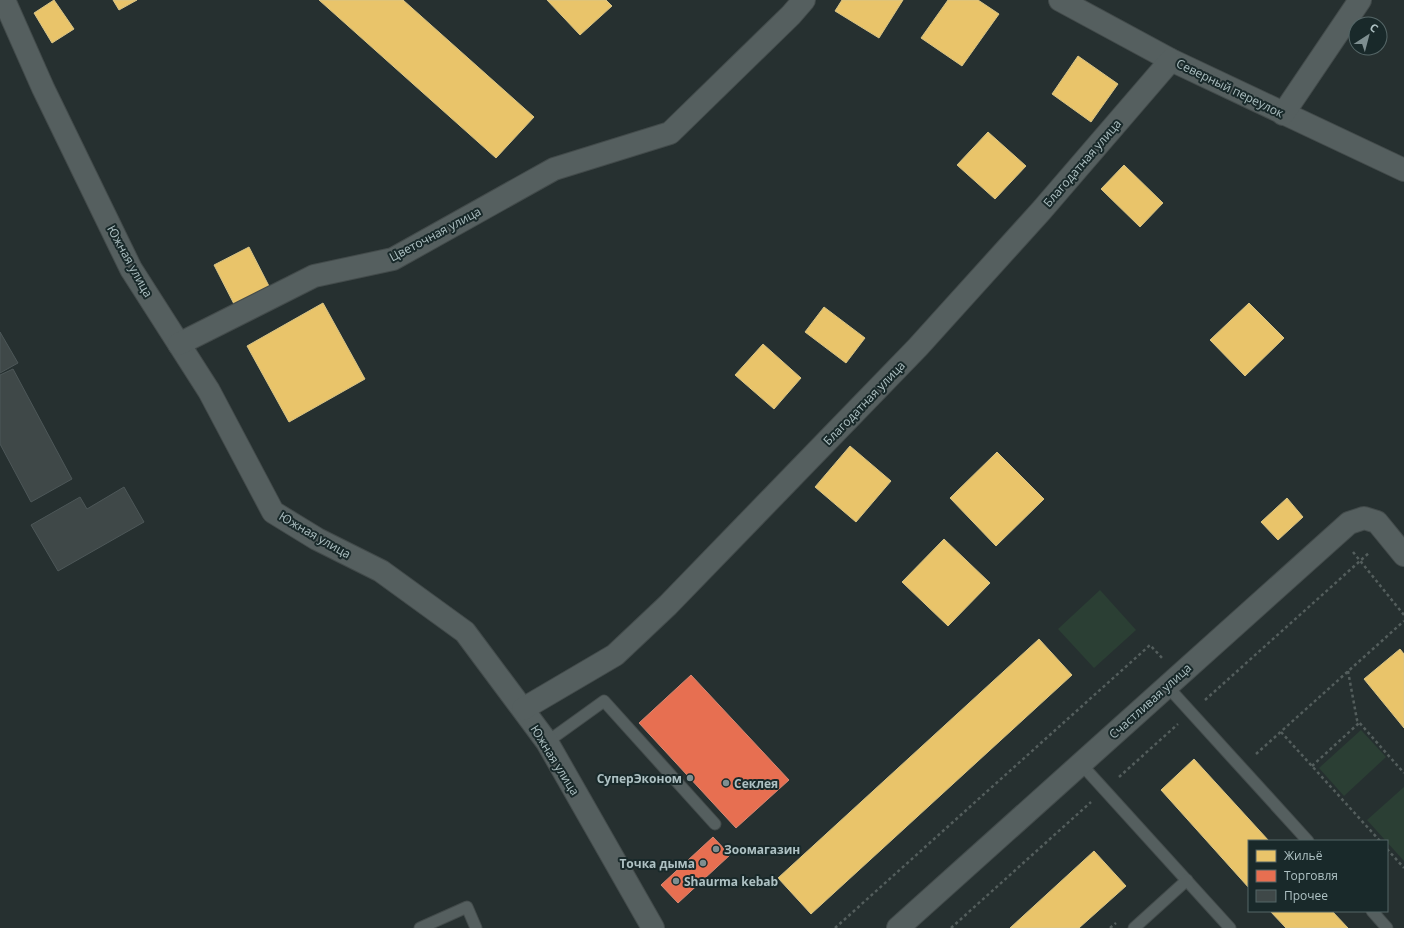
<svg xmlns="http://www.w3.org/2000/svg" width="1404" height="928" font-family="'Open Sans',sans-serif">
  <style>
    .green { fill: #2b3f34 }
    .homes { fill: #e9c46a; stroke: #d7c385 }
    .shops { fill: #e76f51; stroke: #d68873 }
    .building { fill: #3f4848; stroke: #4d5758 }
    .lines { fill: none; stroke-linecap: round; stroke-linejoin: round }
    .service-casing { stroke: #434b4b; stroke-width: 13 }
    .minor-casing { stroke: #434b4b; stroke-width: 24 }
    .path { stroke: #545e5d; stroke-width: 2.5; stroke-dasharray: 3 3; stroke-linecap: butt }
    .service { stroke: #555f5f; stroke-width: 11 }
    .minor { stroke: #555f5f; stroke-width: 22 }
    .poi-dot { fill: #7e8e90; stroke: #19292a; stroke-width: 1.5 }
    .labels { text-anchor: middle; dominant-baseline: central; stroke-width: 4; stroke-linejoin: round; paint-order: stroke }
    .street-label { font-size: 12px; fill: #aec1c3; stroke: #19292a }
    .poi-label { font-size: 12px; font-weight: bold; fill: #aec1c3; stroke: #19292a; text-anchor: start }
  </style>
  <rect width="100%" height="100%" fill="#263030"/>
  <g class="green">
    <polygon points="1100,590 1136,630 1094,668 1058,629"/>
    <polygon points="1361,730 1386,757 1344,796 1319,768"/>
    <polygon points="1404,787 1404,861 1367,820"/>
  </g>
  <g class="homes">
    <polygon points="54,0 74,29 52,43 34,13"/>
    <polygon points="113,0 137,0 119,10"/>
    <polygon points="319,0 403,0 534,117 496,158"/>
    <polygon points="547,0 606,0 612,6 580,35"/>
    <polygon points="842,0 903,0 879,38 835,11"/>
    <polygon points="948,0 978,0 999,14 962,66 921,38"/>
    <polygon points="1078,56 1118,84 1091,122 1052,94"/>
    <polygon points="988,132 1026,166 995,199 957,165"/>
    <polygon points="1124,165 1163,203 1140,227 1101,189"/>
    <polygon points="249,247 270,288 235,306 214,265"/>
    <polygon points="323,303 365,379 289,422 247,346"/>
    <polygon points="1249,303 1284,338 1245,376 1210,340"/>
    <polygon points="824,307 865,338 846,363 805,332"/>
    <polygon points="763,344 801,378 774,409 735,375"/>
    <polygon points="850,446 891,481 856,522 815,487"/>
    <polygon points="997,452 1044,499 996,546 950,498"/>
    <polygon points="1287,498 1303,517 1278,540 1261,522"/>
    <polygon points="944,539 990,583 948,626 902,582"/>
    <polygon points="1039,639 1072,675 811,914 778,878"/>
    <polygon points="1400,649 1404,654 1404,728 1364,679"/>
    <polygon points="1194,759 1269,841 1249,841 1249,888 1161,790"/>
    <polygon points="1094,851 1126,886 1079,928 1010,928"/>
    <polygon points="1270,911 1332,911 1348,928 1286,928"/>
  </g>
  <g class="shops">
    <polygon points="691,675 789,780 736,828 639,723"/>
    <polygon points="713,837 730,855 678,903 661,885"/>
  </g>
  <g class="building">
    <polygon points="0,332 18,363 0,373"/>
    <polygon points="13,369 72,479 31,502 0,444 0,375"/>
    <polygon points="124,487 144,522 58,571 31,525 80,497 87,509"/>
  </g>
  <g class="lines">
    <g class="service-casing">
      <g id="service">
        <polyline points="1167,686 1308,841"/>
        <polyline points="547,742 604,701 715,824"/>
        <polyline points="1081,764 1230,928"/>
        <polyline points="1372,911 1387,928"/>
        <polyline points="420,928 467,907 476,928"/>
        <polyline points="1134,928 1187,880"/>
      </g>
    </g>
    <g class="minor-casing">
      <g id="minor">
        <polyline points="4,0 43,88 131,269 209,391 273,512 317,539 381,571 465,632 547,742 653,928"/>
        <polyline points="1060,0 1171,60 1404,170"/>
        <polyline points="1283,114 1360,0"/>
        <polyline points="179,344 314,276 393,259 554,169 670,133 791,15 804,0"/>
        <polyline points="523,709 615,655 668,605 918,347 1041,211 1171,60"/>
        <polyline points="898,928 1349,523 1364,518 1377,522 1404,555"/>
      </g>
    </g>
    <g class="path">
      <polyline points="1353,552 1404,615"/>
      <polyline points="1348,671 1357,720 1404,773"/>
      <polyline points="1205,700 1370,552"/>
      <polyline points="1281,732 1380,841"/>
      <polyline points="1256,754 1404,621"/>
      <polyline points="1312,766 1359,723"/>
      <polyline points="1119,777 1178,724"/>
      <polyline points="1387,849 1404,868"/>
      <polyline points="835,928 1150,645 1163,659"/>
      <polyline points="951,928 1091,802"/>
      <polyline points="1110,928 1116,923"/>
    </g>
    <use href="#service" class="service"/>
    <use href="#minor" class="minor"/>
  </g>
  <g class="poi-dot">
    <circle cx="690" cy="778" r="4"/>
    <circle cx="726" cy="783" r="4"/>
    <circle cx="716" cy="849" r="4"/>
    <circle cx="703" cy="863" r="4"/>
    <circle cx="676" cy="881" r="4"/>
  </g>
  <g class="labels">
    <g class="street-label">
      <text transform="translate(1230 88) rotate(26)">Северный переулок</text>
      <text transform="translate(1082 163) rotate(-49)">Благодатная улица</text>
      <text transform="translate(435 234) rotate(-28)">Цветочная улица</text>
      <text transform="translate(130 261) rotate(61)">Южная улица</text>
      <text transform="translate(864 403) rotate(-46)">Благодатная улица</text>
      <text transform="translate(315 535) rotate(30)">Южная улица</text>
      <text transform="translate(1150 701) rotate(-42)">Счастливая улица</text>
      <text transform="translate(555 760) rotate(58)">Южная улица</text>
    </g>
    <g class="poi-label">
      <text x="682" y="778" text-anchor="end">СуперЭконом</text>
      <text x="734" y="783">Секлея</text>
      <text x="724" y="849">Зоомагазин</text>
      <text x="695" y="863" text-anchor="end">Точка дыма</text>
      <text x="684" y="881">Shaurma kebab</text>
    </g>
  </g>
  <rect x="1248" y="840" width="140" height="72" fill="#19292a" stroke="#556667"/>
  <rect x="1256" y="850" width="20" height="12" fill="#e9c46a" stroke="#556667"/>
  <text x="1284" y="860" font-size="12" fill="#aec1c3">Жильё</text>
  <rect x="1256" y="870" width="20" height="12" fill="#e76f51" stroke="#556667"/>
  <text x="1284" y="880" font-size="12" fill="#aec1c3">Торговля</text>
  <rect x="1256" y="890" width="20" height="12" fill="#3f4848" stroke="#556667"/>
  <text x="1284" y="900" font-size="12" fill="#aec1c3">Прочее</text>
  <g transform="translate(1368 36) rotate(36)"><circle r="19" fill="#19292a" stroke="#556667"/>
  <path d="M0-3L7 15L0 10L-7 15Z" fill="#7e8e90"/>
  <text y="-6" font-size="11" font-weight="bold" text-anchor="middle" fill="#aec1c3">С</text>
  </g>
</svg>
